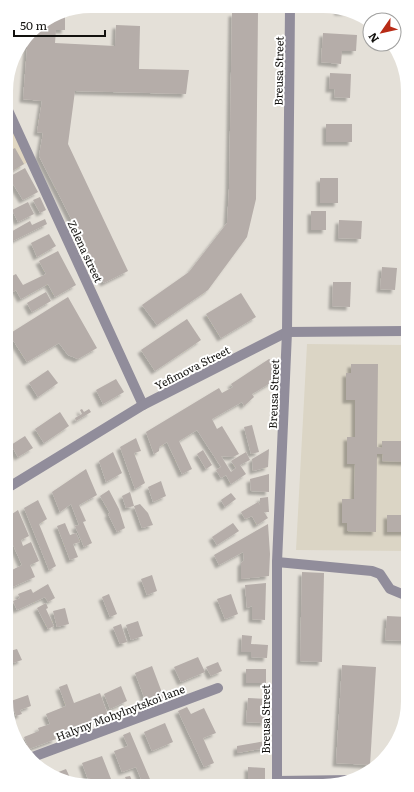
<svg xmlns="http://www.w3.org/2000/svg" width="414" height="792" font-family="Literata,serif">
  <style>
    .built { fill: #dbd5c5 }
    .industrial { fill: #e0d6c1 }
    .building { fill: #b5ada9; filter: url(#shadow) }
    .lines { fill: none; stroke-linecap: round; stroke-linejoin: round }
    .path { stroke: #9d9a94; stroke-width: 2; stroke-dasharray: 4 2; stroke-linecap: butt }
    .minor { stroke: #918d9b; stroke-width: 10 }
    .labels { text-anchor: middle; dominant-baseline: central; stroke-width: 4; stroke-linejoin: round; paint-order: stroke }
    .street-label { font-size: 11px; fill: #12110e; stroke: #fff }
  </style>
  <defs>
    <filter id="shadow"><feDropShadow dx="-3.5" dy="3.5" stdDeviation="1" flood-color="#0004"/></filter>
  </defs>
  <rect width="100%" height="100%" fill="#e4e0d8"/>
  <polygon class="built" points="307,344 405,345 407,551 296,550"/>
  <polygon class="industrial" points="7,119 28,162 7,174"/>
  <g class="building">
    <polygon points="337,8 340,8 348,12 338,12"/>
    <polygon points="258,12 256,199 247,237 208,290 157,325 142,305 189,272 227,223 229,189 232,13"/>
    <polygon points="54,17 65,17 65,30 56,30 55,43 115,46 116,25 140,26 139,69 189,70 186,94 75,91 68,144 128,271 104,283 39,156 43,133 37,132 42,101 23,99 28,36 35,27 42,22 53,22"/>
    <polygon points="323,33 357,35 356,51 342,51 341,64 321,62"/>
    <polygon points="330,73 351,74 350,98 334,97 335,89 329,89"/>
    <rect x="326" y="124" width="26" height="18"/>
    <polygon points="15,148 24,164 7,174 7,152"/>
    <polygon points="25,168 38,192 23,200 13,184 10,186 7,178"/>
    <rect x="320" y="178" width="18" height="25"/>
    <polygon points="40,197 46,210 40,213 33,200"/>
    <polygon points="28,202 34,214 18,222 12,210"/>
    <rect x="311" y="211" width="15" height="19"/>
    <polygon points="45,219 47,224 13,241 9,233 30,221 32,225"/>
    <polygon points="339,220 362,221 361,239 338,238"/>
    <polygon points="49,234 56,246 37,257 31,243"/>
    <polygon points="58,251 76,285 55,297 48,284 21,299 16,290 8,295 8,278 16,274 23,285 46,274 39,261"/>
    <polygon points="382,267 397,268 395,290 380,289"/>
    <polygon points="333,282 351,282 350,307 332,306"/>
    <polygon points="46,292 51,301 32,312 27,303"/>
    <polygon points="241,293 256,317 221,338 206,314"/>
    <polygon points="68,297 97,348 78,359 68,355 59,343 27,362 9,334"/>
    <polygon points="187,319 201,340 155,371 141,350"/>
    <polygon points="269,359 273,361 272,382 252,394 254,397 244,406 242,402 212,419 217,429 222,426 239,454 233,457 221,456 231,472 236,468 231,461 246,452 250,460 240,465 246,474 231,484 226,475 221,478 216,470 221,467 197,430 179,441 192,469 182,474 167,442 159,447 159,451 154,454 146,432 219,388 222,393 233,387 231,384"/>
    <polygon points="351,364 378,364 377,447 382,448 382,441 406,441 406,462 382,461 383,454 377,454 376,532 347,531 347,523 342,523 342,499 354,499 355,464 347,464 347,437 355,437 355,400 346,400 346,373 351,373"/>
    <polygon points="48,370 58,383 38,397 29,383"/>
    <polygon points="116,379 124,392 103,404 96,390"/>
    <polygon points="82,409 84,412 89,409 91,412 76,421 75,418 82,414 80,410"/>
    <polygon points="60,412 69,426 44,443 35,429"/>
    <polygon points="252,425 259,452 251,454 244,427"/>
    <polygon points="25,436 33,448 18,457 11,445"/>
    <polygon points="136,438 141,451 134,453 145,483 135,489 120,447"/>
    <polygon points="269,449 268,467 253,471 252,459"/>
    <polygon points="203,450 212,465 206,469 197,454"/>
    <polygon points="113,452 122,473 106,482 99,461"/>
    <polygon points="86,469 97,495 79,505 86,521 83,522 92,543 84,547 75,526 79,525 71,504 60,512 52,492"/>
    <polygon points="269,474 269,492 251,491 250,479"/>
    <polygon points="161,481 166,496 153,502 148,487"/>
    <polygon points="109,490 119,509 125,528 117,532 108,514 110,513 100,496"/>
    <polygon points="130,492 134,506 126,508 122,496"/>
    <polygon points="231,493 236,499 225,507 221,500"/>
    <polygon points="268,497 269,512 264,512 268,518 257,525 252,516 245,519 241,512 258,502 260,505 260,498"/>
    <polygon points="38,500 47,519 39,524 56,566 49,570 24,508"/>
    <polygon points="140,504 148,513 153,525 142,528 134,506"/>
    <polygon points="18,510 29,536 21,540 23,546 31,542 39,561 30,565 35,577 10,588 10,571 22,565 9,536 9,516"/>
    <rect x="387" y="515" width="20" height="17"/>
    <polygon points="65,523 70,535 76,533 80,542 73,544 78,557 70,560 57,526"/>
    <polygon points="233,523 239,531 217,545 212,537"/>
    <polygon points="268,524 270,554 269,576 241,579 241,563 244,560 243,552 219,565 214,555"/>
    <polygon points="302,572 324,573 322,662 300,661"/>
    <polygon points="152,575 157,591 147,595 141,579"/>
    <polygon points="266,583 265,620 252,619 252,606 247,608 245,585"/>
    <polygon points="48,584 55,598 48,602 45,597 17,610 13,601 20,598 18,594 31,589 33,593"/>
    <polygon points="109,594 117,614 110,617 102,597"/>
    <polygon points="231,594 238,614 225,619 217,599"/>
    <polygon points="46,603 48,608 46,609 54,626 48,629 37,608"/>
    <polygon points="65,608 69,624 57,627 53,611"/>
    <polygon points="387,616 407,617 407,641 385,640"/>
    <polygon points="138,621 143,636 131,640 126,625"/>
    <polygon points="121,624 127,642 120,644 113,627"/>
    <polygon points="242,635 252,636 251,644 268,645 267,658 251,657 251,652 241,652"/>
    <polygon points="17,649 22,660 10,664 10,651"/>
    <polygon points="198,657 205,672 181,682 174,667"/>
    <polygon points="218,662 222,671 211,676 206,667"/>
    <polygon points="342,665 376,667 370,765 336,763"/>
    <polygon points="152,666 164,698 147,705 135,673"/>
    <rect x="246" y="669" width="20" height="14"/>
    <polygon points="67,684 74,703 100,693 108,715 54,736 56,739 29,749 24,737 39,731 38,728 50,724 46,714 66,706 59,687"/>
    <polygon points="121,686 127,701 110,709 104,694"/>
    <polygon points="28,695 31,706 20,710 22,714 16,716 11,701"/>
    <polygon points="248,698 267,699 265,723 246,722"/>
    <polygon points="187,707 191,714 204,708 216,733 203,738 214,763 204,767 178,711"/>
    <polygon points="165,723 173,742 152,751 144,732"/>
    <polygon points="130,732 152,784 143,784 136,767 122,772 114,751 128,746 123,735"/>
    <polygon points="265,741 266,748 237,753 237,746"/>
    <polygon points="102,756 111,779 90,785 82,763"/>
    <polygon points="248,767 265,768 265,783 248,783"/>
    <polygon points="66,769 72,782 56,773"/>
    <polygon points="130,776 134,785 128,785 125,777"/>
    <polygon points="215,779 217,783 206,784"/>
  </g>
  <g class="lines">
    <polyline class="path" points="54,15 70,15"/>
    <g class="minor">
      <polyline points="7,108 143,405"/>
      <polyline points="9,487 143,405 287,332 405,331"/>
      <polyline points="277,562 372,571 380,574 390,589 407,596"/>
      <polyline points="30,758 218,688"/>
      <polyline points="277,781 353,780"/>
      <polyline points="277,783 277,562 287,332 290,7"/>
    </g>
  </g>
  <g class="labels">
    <g class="street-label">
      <text transform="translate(278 71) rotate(-89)">Breusa Street</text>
      <text transform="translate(86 251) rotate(65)">Zelena street</text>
      <text transform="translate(192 367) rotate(-27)">Yefimova Street</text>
      <text transform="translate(273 394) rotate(-88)">Breusa Street</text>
      <text transform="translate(120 712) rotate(-21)">Halyny Mohylnytskoi lane</text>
      <text transform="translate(265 719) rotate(-90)">Breusa Street</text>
    </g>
  </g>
  <path d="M0 0H414V792H0ZM91 13H323A78 78 0 0 1 401 91V701A78 78 0 0 1 323 779H91A78 78 0 0 1 13 701V91A78 78 0 0 1 91 13Z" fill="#fff" fill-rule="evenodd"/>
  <g transform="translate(382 32) rotate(236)"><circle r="19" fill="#ffffff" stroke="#a0a09f"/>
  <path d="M0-3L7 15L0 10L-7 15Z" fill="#b82b16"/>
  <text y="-6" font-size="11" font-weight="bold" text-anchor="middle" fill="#12110e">N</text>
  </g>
  <path d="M14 30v6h91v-6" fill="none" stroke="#12110e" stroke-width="2"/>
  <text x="20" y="30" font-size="12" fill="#12110e" stroke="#ffffff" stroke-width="3" paint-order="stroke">50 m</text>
</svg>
